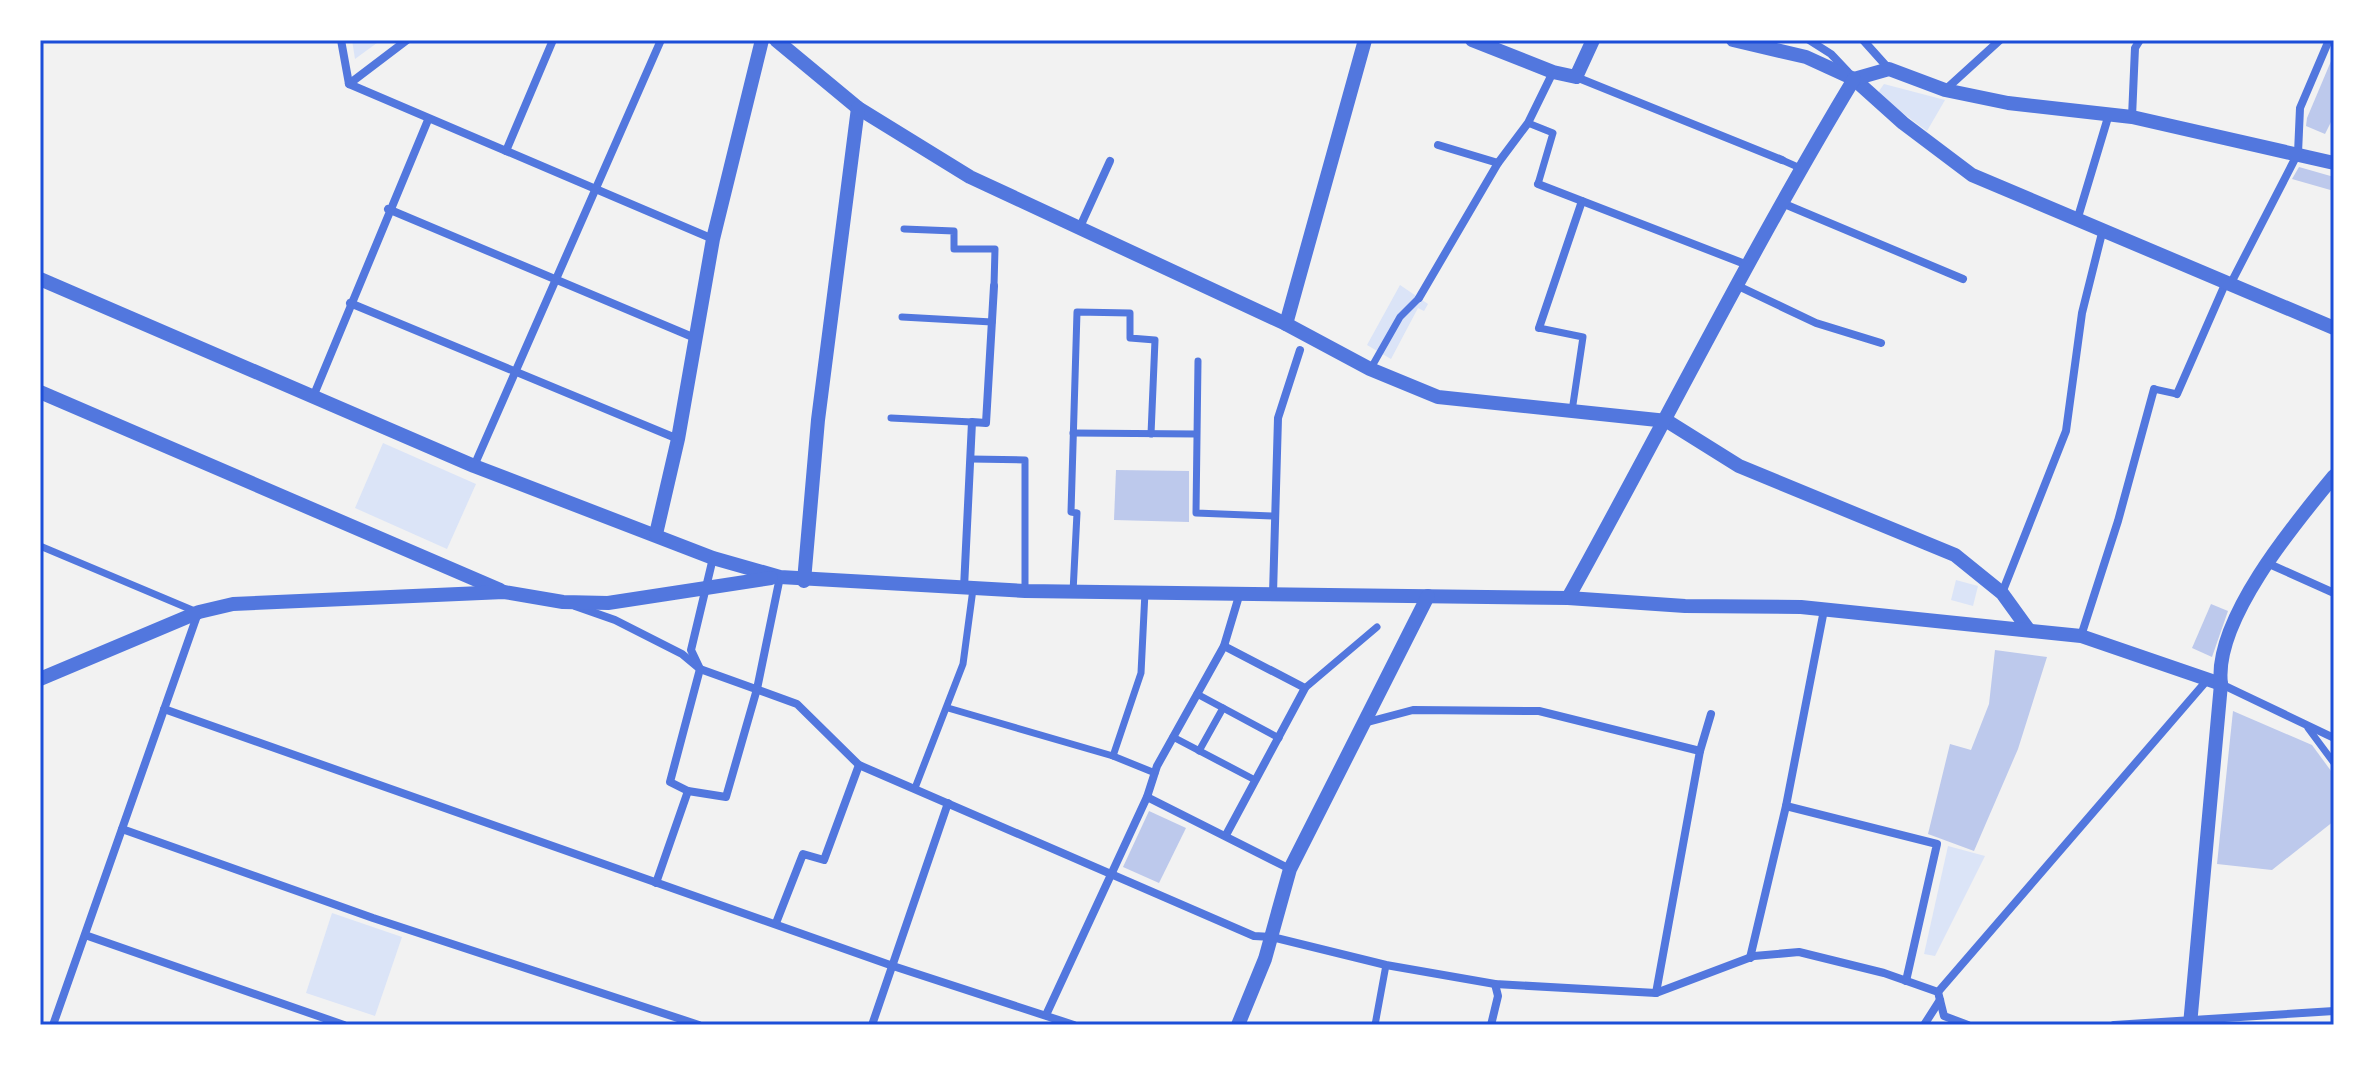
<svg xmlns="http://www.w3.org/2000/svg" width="2374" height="1065" font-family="'IBM Plex Sans',sans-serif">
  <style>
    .green { fill: #dbe4f7 }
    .building { fill: #bdc9ec }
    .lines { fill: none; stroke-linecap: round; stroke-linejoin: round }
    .pedestrian { stroke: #5277de; stroke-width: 7 }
    .minor { stroke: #5277de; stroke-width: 8 }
    .tertiary { stroke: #5277de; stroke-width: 14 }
    .neatline { fill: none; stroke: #1d4ed8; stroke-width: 3 }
  </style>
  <rect width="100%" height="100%" fill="#f2f2f2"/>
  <g class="green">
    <polygon points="352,40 381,40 355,59"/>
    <polygon points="1884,84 1945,100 1927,131 1877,94"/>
    <polygon points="1400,285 1428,304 1424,311 1418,308 1391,359 1367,345"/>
    <polygon points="383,443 476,484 447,549 355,508"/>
    <polygon points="1956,580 1978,586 1973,606 1951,600"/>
    <polygon points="1948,846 1985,856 1935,956 1924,954"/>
    <polygon points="332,913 402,937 375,1016 306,993"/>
  </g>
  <g class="building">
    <polygon points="2334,54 2334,116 2325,134 2306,126 2307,118"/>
    <polygon points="2299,167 2334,177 2334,191 2292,179"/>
    <polygon points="1116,470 1189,471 1189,522 1114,520"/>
    <polygon points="2211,604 2228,611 2212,657 2192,648"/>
    <polygon points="1995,650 2047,657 2018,749 1974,851 1928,834 1950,744 1971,750 1989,704"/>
    <polygon points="2233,711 2312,745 2334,775 2334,821 2272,870 2217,864"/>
    <polygon points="1149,811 1186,828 1159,883 1123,867"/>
  </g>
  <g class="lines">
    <g class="pedestrian">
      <polyline points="1528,123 1553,133 1538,184"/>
      <polyline points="1782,160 1800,168"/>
      <polyline points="904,229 954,231 954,249 995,249 994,286"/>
      <polyline points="902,317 992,322"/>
      <polyline points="1539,328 1583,337 1572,411"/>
      <polyline points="1198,361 1196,513 1273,516"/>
      <polyline points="1371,368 1400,317 1419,298"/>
      <polyline points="2154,389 2177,394"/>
      <polyline points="891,418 972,422"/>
      <polyline points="1073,433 1196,434"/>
      <polyline points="971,459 1025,460 1025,591"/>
      <polyline points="40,546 197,612"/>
      <polyline points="1073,592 1077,513 1071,512 1077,312 1130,313 1130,338 1155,340 1151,434"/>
      <polyline points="1305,688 1377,627"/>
      <polyline points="1197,694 1279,738"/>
      <polyline points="948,708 1113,756 1155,773"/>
      <polyline points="2308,728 2334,763"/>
      <polyline points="1173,737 1255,780"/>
      <polyline points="1199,751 1223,708"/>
      <polyline points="1113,756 1141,673 1145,592"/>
      <polyline points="915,788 963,664 973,589"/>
      <polyline points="1375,1025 1386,965"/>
    </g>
    <g class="minor">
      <polyline points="341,40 349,84 713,239"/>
      <polyline points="1809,40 1831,54 1848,72"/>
      <polyline points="1863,40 1889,69"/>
      <polyline points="1576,77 1782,160"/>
      <polyline points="349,84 407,40"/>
      <polyline points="1945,90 2000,40"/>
      <polyline points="2132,117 2135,48 2140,40"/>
      <polyline points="1438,145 1498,163"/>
      <polyline points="506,151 553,40"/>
      <polyline points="1538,184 1745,264"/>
      <polyline points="1782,203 1963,279"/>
      <polyline points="388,209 695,338"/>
      <polyline points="2078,217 2109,114"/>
      <polyline points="1079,229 1110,161"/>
      <polyline points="2231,283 2298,153 2300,108 2329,40"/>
      <polyline points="1736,285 1816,323 1881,343"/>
      <polyline points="1419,298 1498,163 1528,123 1553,72"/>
      <polyline points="350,303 678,439"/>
      <polyline points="1539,328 1582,201"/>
      <polyline points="2177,394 2226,282"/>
      <polyline points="313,397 428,120"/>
      <polyline points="474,466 661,40"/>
      <polyline points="2267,563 2334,593"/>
      <polyline points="964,588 972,422 986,423 994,286"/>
      <polyline points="2002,593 2066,431 2082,313 2103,229"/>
      <polyline points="1273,594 1278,418 1300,350"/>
      <polyline points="575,606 615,620 682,654 700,669 797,704 859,765 1254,936 1272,937 1386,965 1495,984 1656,993 1754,956 1799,952 1884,973 1938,992 1944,1016 1968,1025"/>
      <polyline points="2081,636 2118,521 2154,389"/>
      <polyline points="1224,646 1305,688 1226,835"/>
      <polyline points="2221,684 2334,738"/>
      <polyline points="164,709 893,966 1074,1025"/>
      <polyline points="1364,723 1413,710 1539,711 1700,751"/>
      <polyline points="688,791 726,797 757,689 780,577"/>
      <polyline points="1147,797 1290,869"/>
      <polyline points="1786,806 1937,844 1906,981"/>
      <polyline points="122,829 373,918 699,1025"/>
      <polyline points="656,883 688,791 670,782 700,669 691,650 713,558"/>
      <polyline points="776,923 803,854 824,860 859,765"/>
      <polyline points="85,935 344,1025"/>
      <polyline points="1750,958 1786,806 1824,610"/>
      <polyline points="1938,992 2209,678"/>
      <polyline points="1656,993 1700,751 1711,714"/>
      <polyline points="1046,1015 1147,797 1157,766 1224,646 1239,596"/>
      <polyline points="53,1025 198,613"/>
      <polyline points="872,1025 948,803"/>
      <polyline points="1491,1025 1498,996 1495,984"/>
      <polyline points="1924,1025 1940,1000"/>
      <polyline points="2114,1025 2334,1011"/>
    </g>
    <g class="tertiary">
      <polyline points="776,40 858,108 970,177 1286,324 1370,369 1438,397 1667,421 1739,466 1955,555 2002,593 2028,629"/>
      <polyline points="1472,40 1553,72 1576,77 1593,40"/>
      <polyline points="1733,40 1806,57 1854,79 1903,123 1972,175 2334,328"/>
      <polyline points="1854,79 1889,69 1945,90 2008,103 2132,117 2334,163"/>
      <polyline points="40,279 474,466 713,558 780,577 1025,591 1568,598 1685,606 1801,607 2081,636 2221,684"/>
      <polyline points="1286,324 1365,40"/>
      <polyline points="40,392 500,590"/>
      <polyline points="656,534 678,439 713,239 762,40"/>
      <polyline points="804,581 818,420 858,108"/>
      <path d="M1568,598c96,-173 184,-350 286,-519"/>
      <polyline points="40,679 199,612 233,604 504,592 563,602 608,603 771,578"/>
      <polyline points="1238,1025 1265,959 1290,869 1428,596"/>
      <path d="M2190,1025l31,-341c-8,-63 74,-161 113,-208"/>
    </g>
  </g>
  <rect width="2374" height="1065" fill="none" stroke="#ffffff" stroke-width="84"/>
  <rect x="42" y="42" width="2290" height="981" class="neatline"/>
</svg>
